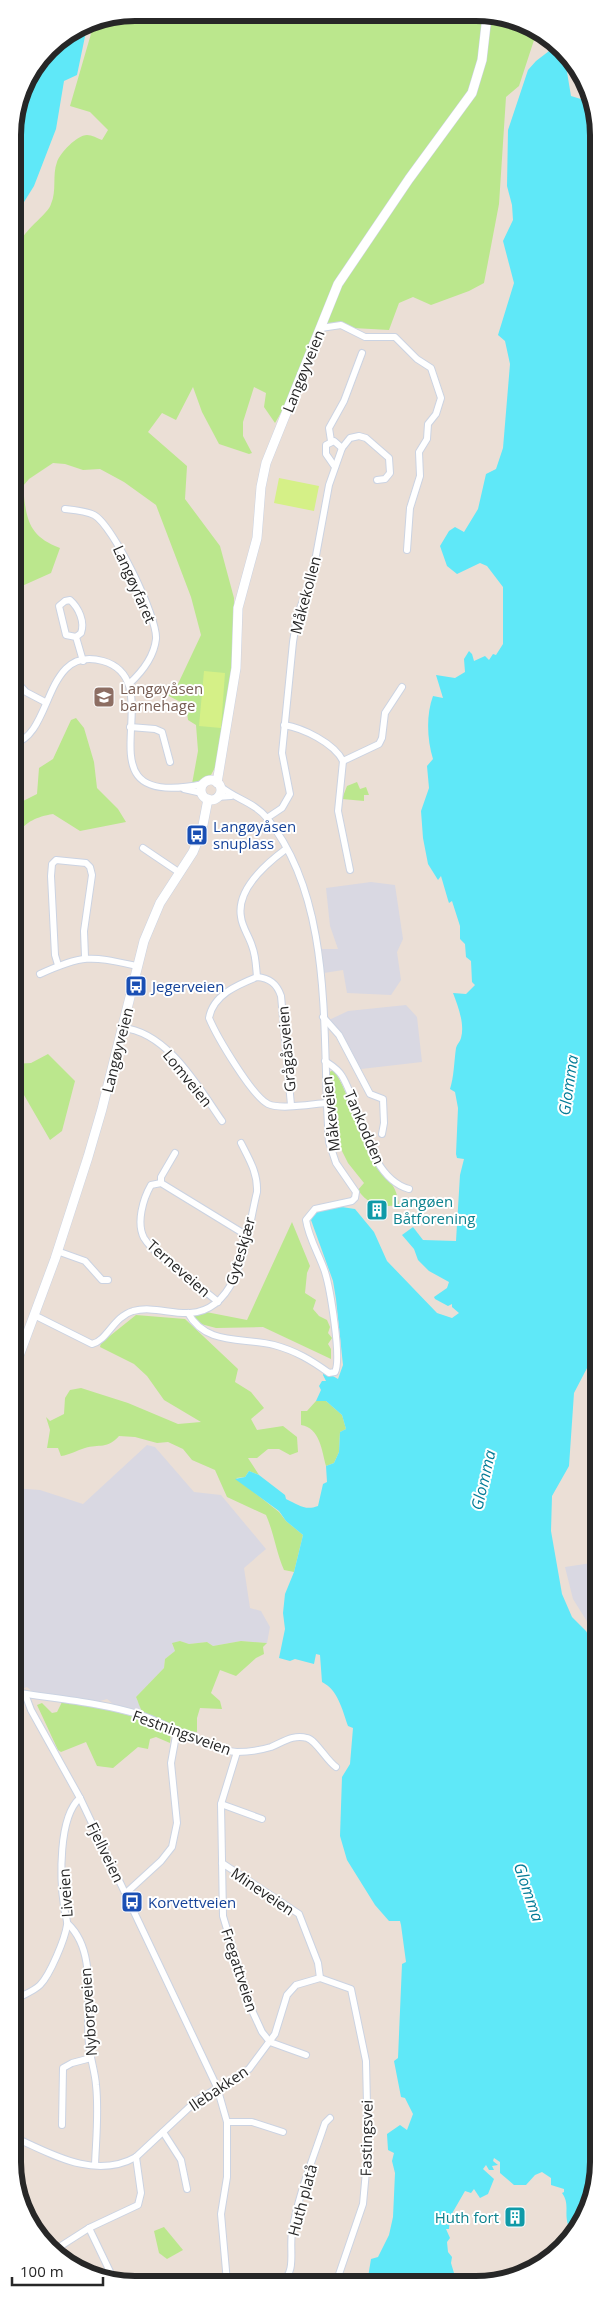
<svg xmlns="http://www.w3.org/2000/svg" width="611" height="2297" font-family="'Open Sans',sans-serif">
  <style>
    .industrial { fill: #d9d8e2 }
    .green { fill: #bbe78d }
    .pitch { fill: #d5f087 }
    .water { fill: #5fe8f8 }
    .lines { fill: none; stroke-linecap: round; stroke-linejoin: round }
    .street-casing { stroke: #cbd3e2; stroke-width: 8 }
    .secondary-casing { stroke: #cbd3e2; stroke-width: 10 }
    .street { stroke: #fff; stroke-width: 6 }
    .secondary { stroke: #fff; stroke-width: 9 }
    .labels { text-anchor: middle; dominant-baseline: central; stroke-width: 4; stroke-linejoin: round; paint-order: stroke }
    .street-label { font-size: 15px; fill: #272727; stroke: #fff }
    .education-label { font-size: 15px; fill: #785e54; stroke: #fff; text-anchor: start }
    .transit-label { font-size: 15px; fill: #164399; stroke: #fff; text-anchor: start }
    .culture-label { font-size: 15px; fill: #0d838f; stroke: #fff; text-anchor: start }
    .water-label { font-size: 16px; font-style: italic; fill: #047c97; stroke: #fff }
    .rim { fill: none; stroke: #272727; stroke-width: 6 }
  </style>
  <rect width="100%" height="100%" fill="#ebdfd6"/>
  <g class="industrial">
    <polygon points="371,882 395,885 403,939 397,952 401,980 391,995 347,993 343,970 324,973 322,949 338,949 330,926 326,888"/>
    <polygon points="406,1005 417,1017 422,1062 361,1069 329,1020 348,1011"/>
    <polygon points="147,1445 155,1447 194,1492 221,1495 266,1549 244,1568 250,1608 261,1611 270,1627 267,1643 241,1641 213,1646 207,1642 189,1644 180,1641 172,1644 175,1651 165,1659 164,1668 136,1697 142,1711 113,1704 107,1699 97,1702 34,1693 27,1687 21,1689 13,1688 13,1488 40,1490 83,1504"/>
    <polygon points="598,1562 598,1639 573,1599 565,1567"/>
  </g>
  <g class="green">
    <path d="M135,13l365,2 36,19 -17,52 -13,11 -7,107 -15,79 -15,8 -38,14 -18,-8 -14,6 -10,27 -54,-3 -20,6 -29,71 -11,19 -11,-16 2,-14 -12,-6 -11,35v14l9,17 -3,1 -30,-10 -17,-32 -9,-25 -17,33 -14,-7 -14,19 39,34 -2,33 35,47 14,52 -1,80 -13,80 -9,17 -19,9 6,-33 -2,-26 -8,-5 -2,-15 -19,-10 10,-9 24,-51 -10,-38 -35,-92 -32,-23 -24,-13 -17,1 -18,-6 -12,-1 -24,16 -6,7c3,33 5,50 37,62l-9,25 -38,17v-303c10,-18 1,-31 7,-45 7,-15 28,-28 31,-38 6,-13 1,-29 6,-42 3,-9 20,-27 30,-27 5,0 10,3 15,5l6,-10 -18,-18 -20,-6 25,-86z"/>
    <path d="M76,718l8,10 10,34 3,26 21,21 8,13 -46,9 -27,-17c-17,3 -26,7 -37,21l6,28 -2,34 -7,8v-103l10,-1 14,-7 2,-26 14,-9 18,-39z"/>
    <polygon points="357,782 360,789 366,787 369,795 364,795 364,801 342,799 347,786"/>
    <polygon points="48,1054 75,1081 62,1131 50,1140 13,1076 13,1064 31,1063"/>
    <path d="M334,1070c18,29 24,64 40,93 11,20 21,14 25,42 -17,3 -31,0 -41,-15l6,-7 -16,-20 -13,-26 -5,1 -3,-65z"/>
    <polygon points="292,1222 310,1266 307,1273 305,1293 316,1300 313,1309 319,1316 327,1320 330,1327 328,1333 332,1338 328,1344 331,1349 331,1359 263,1327 216,1328 197,1323 192,1317 195,1314 206,1312 247,1320"/>
    <path d="M136,1315l49,4 53,50 -3,13 16,10 13,16 -13,11 6,11 26,-4 14,11 1,15 -8,3 -11,-6h-11l-11,9h-9l11,17 -10,-4 -4,6 -9,1 43,34 7,9 17,14 -9,37 -10,-2c-8,-18 -10,-37 -18,-55l-39,-18 -12,-27 -23,-10 -9,-11 -15,-7 -11,1 -22,-6 -16,-1c-11,13 -20,8 -34,12 -8,2 -15,7 -24,8l-3,-8h-11l3,-18 -4,-13 4,4 14,-7 1,-16 5,-8 11,-2 47,15 50,21 23,-2 -37,-22 -17,-24 -13,-12 -34,-17 1,-4z"/>
    <path d="M316,1401h10l16,14 4,14 -6,3 -1,20 -5,11 -8,3c-4,-15 -6,-38 -25,-41v-14h6z"/>
    <path d="M180,1641l9,3 18,-2 6,4 28,-5 26,2 -4,4 1,7 -8,4 -20,18 -16,-6 -9,23 9,8 2,8 -22,-1 -3,10v14c-13,0 -43,-11 -54,-20 -3,-3 -5,-11 -7,-15l28,-29 1,-9 10,-8 -3,-8z"/>
    <path d="M62,1702c38,5 73,13 109,28l-1,13 -14,-6 -6,2 -2,10 -10,-2 -25,21 -16,-2 -11,-24 -25,10 -3,-2 -21,-45 5,-2 10,10 5,-1z"/>
    <polygon points="164,2227 183,2250 167,2259 159,2253 154,2231"/>
  </g>
  <g class="pitch">
    <polygon points="279,478 319,486 314,511 274,503"/>
    <polygon points="204,671 225,673 221,728 199,726"/>
  </g>
  <g class="water">
    <polygon points="88,22 77,75 64,81 56,129 34,186 24,202 21,213 22,223 14,236 13,244 13,127 22,88 49,48"/>
    <path d="M553,48l12,12 6,36 13,4 4,-12 9,31 1,1228 -24,46 -5,73 -17,30 -1,35 11,63 10,23 14,14 12,22v517l-9,39 -21,34 -5,4 8,-22h-3c-4,-13 2,-21 -6,-32l2,-1v-3l-13,-4v-7l-9,-6 -7,3 -9,10h-12l-14,-12v-11l-6,-4 -1,3 5,4 -6,1 2,4h-5l-3,-5 -3,4 11,10 -6,15 -8,4 -6,-9 -3,4 -6,-2 -15,26 -1,12h-3l4,9 -3,4 1,10 4,5 -1,6 6,20h-90l4,-24 7,-2 11,-22 4,-18 2,-44 -3,-12 2,-8 -6,-3 -1,-16 13,-9 7,5 6,-16 -8,-16 -4,-1 -7,-36 4,-3 4,-94 4,-2 -5,-37 -1,-4h-11l-14,-16 -28,-45 -7,-24 2,-59 8,-13 3,-36 -5,-2c-6,-17 -10,-36 -26,-44l-2,-27 -4,-1 -2,10 -19,-5 -5,2 -11,-3 6,-29 -2,-16 2,-19 9,-22 9,-37 -17,-14 -7,-10 -44,-32 10,-2 4,-6 10,4 26,20 1,4c13,6 19,12 32,7l5,-22 4,-2 -1,-16 8,-3 5,-11 1,-20 6,-3 -4,-14 -16,-14h-10l5,-11 -2,-4 3,-5h4l-3,-6 1,-4 14,8 5,-14 -7,-66 -3,-18 -22,-61 4,-9 20,-5 20,3 19,23 13,29 50,52 15,5 7,-5 -7,-6v-3l-4,2 -13,-7 -1,-2 13,-9 2,-6 -20,-11 -11,-11 -4,-11 -12,-14 11,-8 10,13 33,1 4,-66 4,-16 -7,-1 -1,-4 2,-46 -3,-16 -5,-3c4,-12 4,-27 6,-41 1,-4 4,-6 5,-10 4,-14 -3,-32 -8,-45l13,1 9,-9 -3,-3 -1,-21 -5,-4 -1,-13 -5,-5v-13l-8,-25 -3,2 -1,-3 -7,-24 -3,4 -10,-16 -5,-26 -2,-27 8,-23 -2,-22 6,-7c-6,-20 -7,-44 0,-63l10,2 -7,-23 19,3 10,-6 -1,-13 5,-8 3,3 2,7 11,-5 4,4 4,-6 3,1 7,-11v-57l-16,-21 -7,-3 -23,11 -10,-8 -7,-20 9,-15 6,-4 9,5 14,-23 8,-35 10,-5 7,-21 7,-84 -5,-23 -7,-6 16,-52 -11,-42 10,-21 -1,-15 -5,-19 1,-56 20,-60 8,-9z"/>
  </g>
  <g class="lines">
    <g class="street-casing">
      <g id="street">
        <polyline points="321,328 341,325 365,337 395,337 417,359 431,368 441,398 436,414 428,424 427,439 419,452 420,476 410,508 407,550"/>
        <polyline points="331,441 329,428 344,401 362,353"/>
        <polyline points="335,467 326,454 326,445 334,441 342,448"/>
        <path d="M65,509c9,1 21,2 29,6 19,10 64,103 62,124 -2,18 -14,33 -27,45"/>
        <path d="M76,637l-10,-2 -7,-29 6,-5 5,-1c9,8 15,22 11,33l-5,4 7,24"/>
        <polyline points="13,678 26,692 45,702"/>
        <path d="M284,725c19,3 50,18 59,36"/>
        <polyline points="130,727 155,729 162,732 170,762"/>
        <path d="M13,744c41,-9 30,-100 90,-83 73,21 -33,151 100,123"/>
        <polyline points="343,761 338,811 350,870"/>
        <polyline points="343,761 379,744 382,738 385,713 402,687"/>
        <polyline points="184,789 202,793"/>
        <polyline points="217,797 231,796"/>
        <polyline points="267,818 282,808 290,794 282,753 293,642 297,617 313,572 329,485 342,448 350,438 359,436 366,438 389,458 390,473 385,479 377,480"/>
        <polyline points="143,848 180,873"/>
        <polyline points="58,965 55,955 51,876 52,864 56,860 86,863 90,867 92,875 84,931 85,957"/>
        <path d="M40,974c45,-20 50,-18 97,-8"/>
        <path d="M257,977c-1,-10 -1,-21 -5,-31 -3,-10 -10,-19 -11,-29 -5,-28 26,-54 45,-68"/>
        <polyline points="323,1017 339,1035 370,1094 383,1099 384,1123 382,1134"/>
        <path d="M122,1028c45,3 77,60 100,93"/>
        <path d="M325,1061c6,4 13,8 17,15 20,33 25,101 67,113"/>
        <path d="M291,1105l-10,-109c-4,-12 -11,-18 -24,-19 -20,8 -44,18 -48,41 8,19 43,78 59,86 12,6 44,0 58,-1"/>
        <polyline points="161,1183 161,1177 175,1153"/>
        <polyline points="57,1251 85,1261 102,1280 108,1280"/>
        <path d="M218,1302c-17,-15 -64,-47 -74,-64 -8,-15 -1,-39 7,-53l10,-2 85,52"/>
        <path d="M188,1313c18,33 55,24 86,32 22,6 37,15 55,28l6,-1c7,-13 -5,-84 -10,-100 -6,-18 -16,-33 -19,-52l9,-11 37,-8 3,-3 1,-6 -20,-29 -7,-21c-8,-104 7,-238 -62,-324 -13,-16 -32,-19 -47,-32"/>
        <path d="M34,1315l58,29c16,-4 21,-27 41,-33 19,-5 37,3 57,2 52,-3 57,-82 67,-121 1,-19 -8,-33 -16,-49"/>
        <path d="M13,1692c43,7 86,10 128,23 26,9 71,36 96,37 10,0 24,-2 34,-5 12,-5 23,-13 36,-9 9,2 19,22 29,29"/>
        <polyline points="25,1694 31,1710 80,1798 217,2087 227,2122 227,2177 221,2214 227,2282"/>
        <polyline points="237,1752 221,1804 223,1916 250,2006 262,2032 270,2042 306,2055"/>
        <polyline points="221,1804 262,1819"/>
        <polyline points="222,1863 299,1914 318,1963 320,1978"/>
        <polyline points="126,1893 161,1861 172,1847 177,1823 171,1763 177,1730"/>
        <path d="M68,1924c30,28 17,83 21,120 1,14 6,27 7,41 3,27 0,54 -1,80"/>
        <path d="M14,2000c8,-5 19,-8 26,-15 10,-10 25,-46 27,-60 1,-5 -3,-13 -3,-19 -4,-26 -6,-89 16,-108"/>
        <polyline points="14,2054 18,2040"/>
        <polyline points="227,2122 252,2122 283,2132"/>
        <polyline points="62,2125 63,2068 72,2063 91,2058"/>
        <polyline points="163,2132 181,2160 187,2189"/>
        <path d="M14,2137c37,17 81,43 122,20l60,-56 53,-32 26,-35 12,-39 9,-10 24,-7 31,11 15,72 2,88 -5,55 -27,79"/>
        <polyline points="89,2228 115,2282"/>
        <polyline points="53,2251 89,2228 138,2205 141,2193 136,2157"/>
        <path d="M281,2283c16,-11 8,-33 11,-50 6,-38 21,-74 33,-110l5,-5"/>
      </g>
    </g>
    <g class="secondary-casing">
      <g id="secondary">
        <circle cx="211" cy="790" r="10"/>
        <polyline points="217,783 236,668 238,608 257,538 261,487 266,463 338,284 409,179 472,93 482,60 487,16"/>
        <polyline points="13,1372 55,1259 88,1157 102,1109 144,941 160,903 193,852 202,830 208,799"/>
      </g>
    </g>
    <use href="#street" class="street"/>
    <use href="#secondary" class="secondary"/>
  </g>
  <defs>
    <g id="school-square" transform="scale(1.125)"><rect x="-9" y="-9" width="18" height="18" rx="4" fill="#8d6e63" stroke="#fff"/><path d="M0-5L7-2L0 1L-7-2ZM-4 1L0 2.5L4 1V4Q0 6-4 4Z" fill="#fff"/></g>
    <g id="bus-square" transform="scale(1.125)"><rect x="-9" y="-9" width="18" height="18" rx="4" fill="#1a4fb4" stroke="#fff"/><path d="M-5-6H5V4H4V6H2V4H-2V6H-4V4H-5ZM-3.5-4V0h7V-4ZM-3.5 1.2v1.5H-2V1.2ZM2 1.2v1.5H3.5V1.2Z" fill="#fff"/></g>
    <g id="building-square" transform="scale(1.125)"><rect x="-9" y="-9" width="18" height="18" rx="4" fill="#0f9aa8" stroke="#fff"/><path d="M-4-6H4V6H1V3H-1V6H-4ZM-2.5-4.3h1.7v1.8h-1.7ZM.8-4.3h1.7v1.8H.8ZM-2.5-1h1.7V.8h-1.7ZM.8-1h1.7V.8H.8Z" fill="#fff"/></g>
  </defs>
  <g fill-rule="evenodd">
    <use href="#school-square" x="104" y="697"/>
    <use href="#bus-square" x="197" y="835"/>
    <use href="#bus-square" x="136" y="986"/>
    <use href="#building-square" x="377" y="1210"/>
    <use href="#bus-square" x="132" y="1902"/>
    <use href="#building-square" x="515" y="2217"/>
  </g>
  <g class="labels">
    <g class="street-label">
      <text transform="translate(303 371) rotate(-68)">Langøyveien</text>
      <text transform="translate(135 584) rotate(66)">Langøyfaret</text>
      <text transform="translate(305 595) rotate(-75)">Måkekollen</text>
      <text transform="translate(286 1049) rotate(-95)">Grågåsveien</text>
      <text transform="translate(117 1050) rotate(-76)">Langøyveien</text>
      <text transform="translate(188 1078) rotate(51)">Lomveien</text>
      <text transform="translate(330 1114) rotate(-96)">Måkeveien</text>
      <text transform="translate(365 1127) rotate(67)">Tankodden</text>
      <text transform="translate(240 1251) rotate(-74)">Gyteskjær</text>
      <text transform="translate(179 1268) rotate(41)">Terneveien</text>
      <text transform="translate(182 1732) rotate(20)">Festningsveien</text>
      <text transform="translate(106 1852) rotate(64)">Fjellveien</text>
      <text transform="translate(263 1891) rotate(34)">Mineveien</text>
      <text transform="translate(65 1893) rotate(-94)">Liveien</text>
      <text transform="translate(240 1970) rotate(72)">Fregattveien</text>
      <text transform="translate(88 2012) rotate(-94)">Nyborgveien</text>
      <text transform="translate(218 2088) rotate(-34)">Ilebakken</text>
      <text transform="translate(366 2138) rotate(-89)">Fastingsvei</text>
      <text transform="translate(302 2200) rotate(-75)">Huth platå</text>
    </g>
    <g class="education-label">
      <text x="120" y="688">Langøyåsen<tspan x="120" dy="17">barnehage</tspan></text>
    </g>
    <g class="transit-label">
      <text x="213" y="826">Langøyåsen<tspan x="213" dy="17">snuplass</tspan></text>
      <text x="152" y="986">Jegerveien</text>
      <text x="148" y="1902">Korvettveien</text>
    </g>
    <g class="culture-label">
      <text x="393" y="1201">Langøen<tspan x="393" dy="17">Båtforening</tspan></text>
      <text x="499" y="2217" text-anchor="end">Huth fort</text>
    </g>
    <g class="water-label">
      <text transform="translate(568 1085) rotate(-82)">Glomma</text>
      <text transform="translate(483 1480) rotate(-77)">Glomma</text>
      <text transform="translate(529 1892) rotate(71)">Glomma</text>
    </g>
  </g>
  <path d="M0 0H611V2297H0ZM135 21H476A114 114 0 0 1 590 135V2162A114 114 0 0 1 476 2276H135A114 114 0 0 1 21 2162V135A114 114 0 0 1 135 21Z" fill="#fff" fill-rule="evenodd"/>
  <path class="rim" d="M135 21H476A114 114 0 0 1 590 135V2162A114 114 0 0 1 476 2276H135A114 114 0 0 1 21 2162V135A114 114 0 0 1 135 21Z"/>
  <path d="M12 2277v8h91v-8" fill="none" stroke="#272727" stroke-width="2.5"/>
  <text x="20" y="2277" font-size="15" fill="#272727" stroke="#ffffff" stroke-width="4" paint-order="stroke">100 m</text>
</svg>
